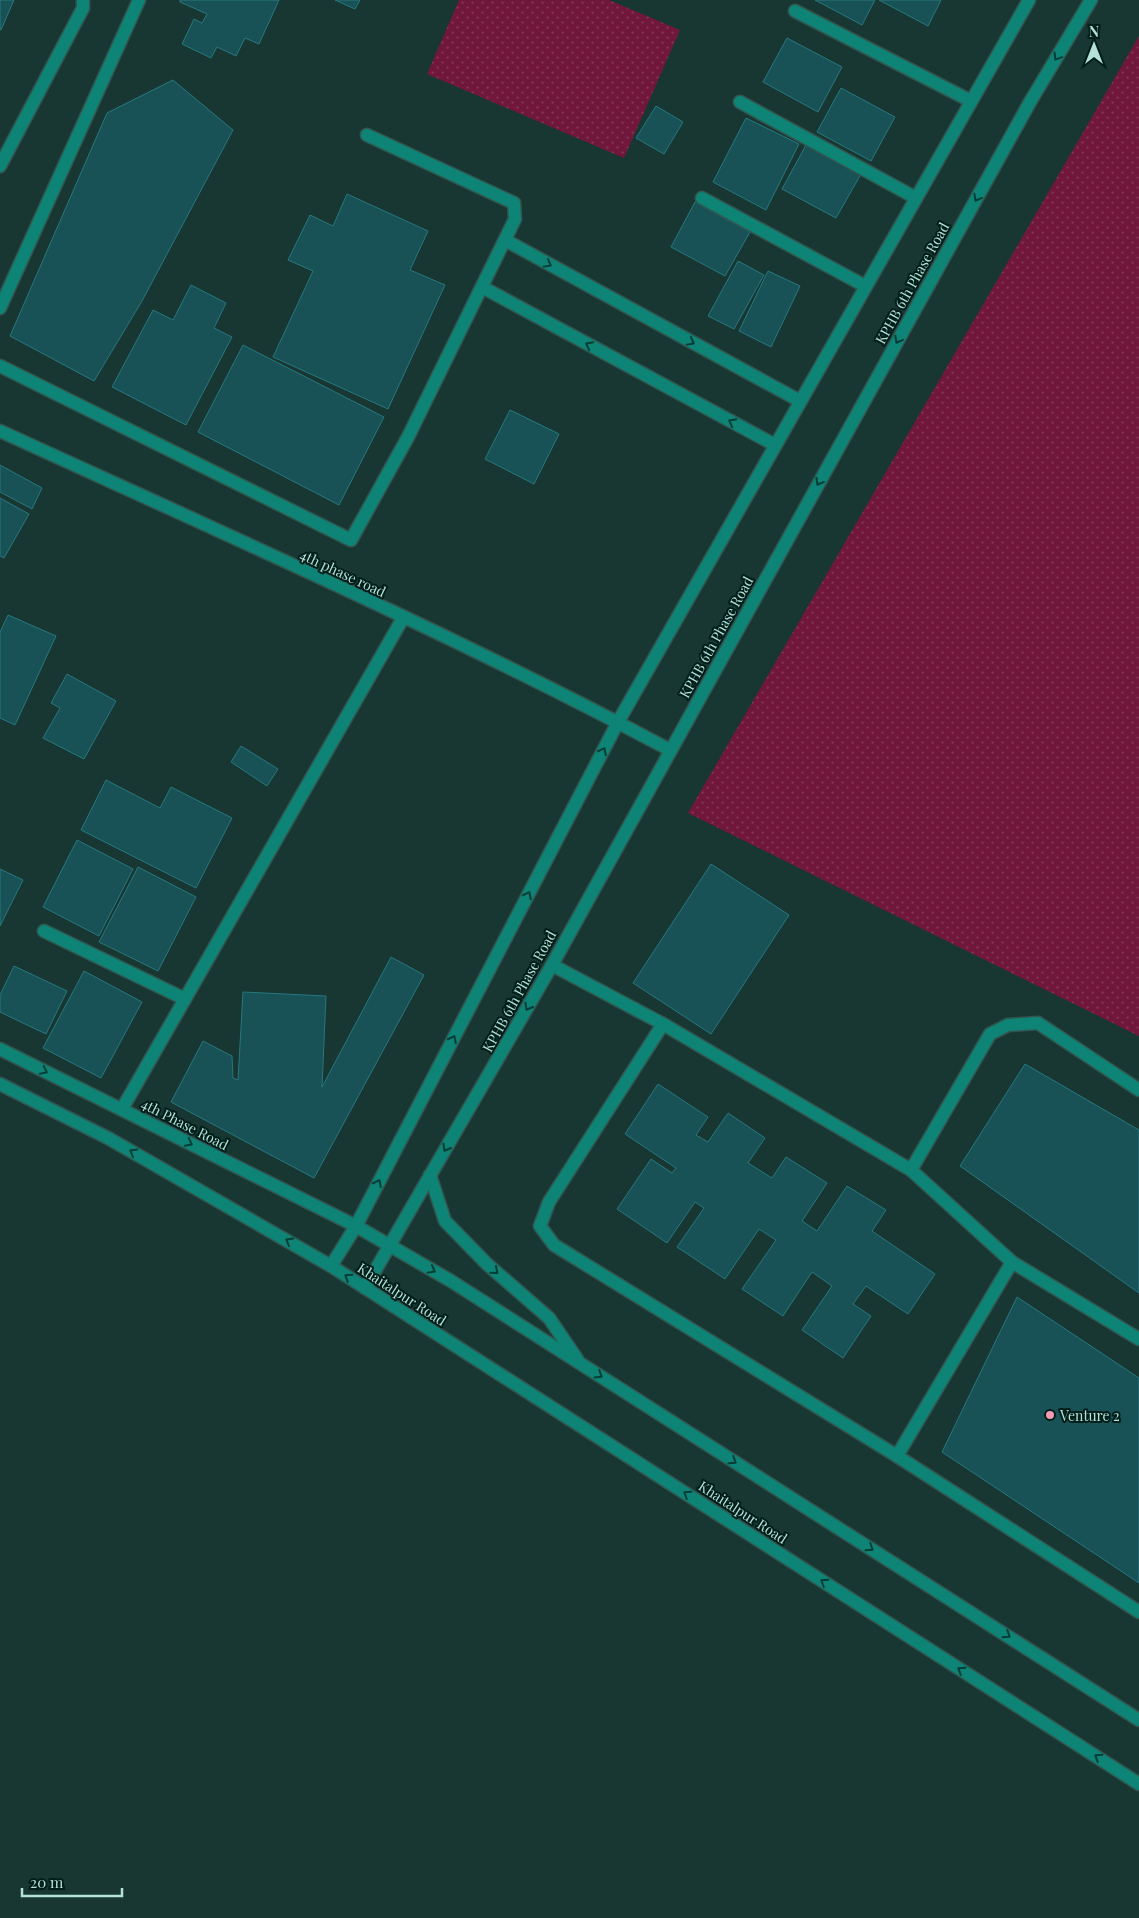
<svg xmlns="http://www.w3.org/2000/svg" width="1139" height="1918" font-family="'Playfair Display',serif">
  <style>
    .grass { fill: url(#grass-dots) }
    .building { fill: #195256; stroke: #27787e }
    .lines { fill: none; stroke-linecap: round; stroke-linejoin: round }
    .minor-casing { stroke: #32554f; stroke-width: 15 }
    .minor { stroke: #0d8476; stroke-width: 12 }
    .oneway { stroke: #043d36 }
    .poi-dot { fill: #f19ab2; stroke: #001e1a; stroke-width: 2 }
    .labels { text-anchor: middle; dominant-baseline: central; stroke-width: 4; stroke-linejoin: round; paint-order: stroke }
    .street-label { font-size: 14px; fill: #b4e1d8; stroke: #001e1a }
    .poi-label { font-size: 14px; fill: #b4e1d8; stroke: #001e1a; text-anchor: start }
  </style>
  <defs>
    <pattern id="grass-dots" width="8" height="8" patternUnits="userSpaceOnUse" patternTransform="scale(1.25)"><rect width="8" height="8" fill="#71173b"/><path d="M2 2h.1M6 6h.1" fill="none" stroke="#833857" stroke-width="1.8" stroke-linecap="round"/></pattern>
  </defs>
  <rect width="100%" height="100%" fill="#183732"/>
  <g class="grass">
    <polygon points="459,0 609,0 680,30 624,158 427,74"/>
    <polygon points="1139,36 1139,1036 688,813"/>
  </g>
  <g class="building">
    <polygon points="0,0 14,0 1,30 0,30"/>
    <polygon points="180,0 279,0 259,44 245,38 236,56 217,47 211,58 182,44 194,19 202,23 207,14 180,2"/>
    <polygon points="335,0 360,0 355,9"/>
    <polygon points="815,0 875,0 862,25"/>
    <polygon points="879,0 941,0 928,26"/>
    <polygon points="787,38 842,67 818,112 763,82"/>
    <polygon points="173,80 233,130 142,301 94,381 10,336 107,113"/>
    <polygon points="841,88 895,117 871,161 817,132"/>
    <polygon points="656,106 683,122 664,154 636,138"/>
    <polygon points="746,118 799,144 766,210 713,182"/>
    <polygon points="806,145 861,174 836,218 782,189"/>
    <polygon points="347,194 428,231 410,270 445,285 388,409 273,357 313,271 288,260 310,215 333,226"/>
    <polygon points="695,202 750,232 725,276 671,247"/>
    <polygon points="738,261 764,275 734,329 708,316"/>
    <polygon points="768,271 800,286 771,347 739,331"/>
    <polygon points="191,285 226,303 214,328 232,337 186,425 112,387 153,310 173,320"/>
    <polygon points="243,345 384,417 339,505 198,432"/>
    <polygon points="510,410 559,434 534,484 485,459"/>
    <polygon points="0,465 42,488 32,509 0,492"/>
    <polygon points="0,498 29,514 4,558 0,556"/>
    <polygon points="8,615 56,636 15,725 0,718 0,632"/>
    <polygon points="67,674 116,701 84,759 43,738 60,708 51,703"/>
    <polygon points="241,746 278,769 267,786 231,762"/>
    <polygon points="106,780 160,808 171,787 232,818 196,888 81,830"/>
    <polygon points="77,840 133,869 99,936 43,907"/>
    <polygon points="711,864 789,915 711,1034 633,983"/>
    <polygon points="138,867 196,897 158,971 99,942"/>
    <polygon points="0,869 23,880 0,926"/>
    <polygon points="391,957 424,975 314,1178 171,1102 203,1041 232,1056 233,1078 238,1080 243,992 326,996 322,1087"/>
    <polygon points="14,966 67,991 46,1034 0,1012 0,995"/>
    <polygon points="84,971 142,1002 101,1078 43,1048"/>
    <polygon points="1025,1064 1139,1130 1139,1293 960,1166"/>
    <polygon points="658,1084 708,1117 696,1135 708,1142 728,1113 765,1138 748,1163 772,1178 786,1157 827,1183 802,1221 817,1231 847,1186 886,1210 872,1231 935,1274 908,1314 866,1286 853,1304 871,1316 843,1358 802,1330 832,1286 812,1272 783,1316 742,1289 776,1240 759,1229 725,1279 677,1247 704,1208 695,1202 667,1243 617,1209 651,1159 672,1173 676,1168 625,1134"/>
    <polygon points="1017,1297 1139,1378 1139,1583 942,1452"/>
  </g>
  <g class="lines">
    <g class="minor-casing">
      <g id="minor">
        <polyline points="795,11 971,101"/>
        <polyline points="740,102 916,198"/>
        <polyline points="0,166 83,8 83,0"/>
        <polyline points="702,198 865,286"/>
        <polyline points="505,240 800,401"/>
        <polyline points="482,287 775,445"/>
        <polyline points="0,308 139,0"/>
        <polyline points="0,366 351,540 408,437 515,219 514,203 367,135"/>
        <path d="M0,431c225,103 452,203 670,319"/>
        <polyline points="44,931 185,999"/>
        <polyline points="552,965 663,1024 911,1170 1012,1262 1139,1339"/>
        <polyline points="663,1024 549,1202 540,1226 554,1245 897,1456 1139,1612"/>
        <polyline points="0,1049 356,1226 451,1281 1139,1720"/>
        <polyline points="0,1084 108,1138 331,1266 1139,1784"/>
        <polyline points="122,1109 403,618"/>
        <polyline points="911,1170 990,1034 1008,1025 1038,1023 1139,1090"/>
        <polyline points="430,1175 445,1221 487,1264 549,1318 577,1359"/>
        <polyline points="331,1266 356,1226 618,722 1029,0"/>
        <polyline points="365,1288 552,965 1030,102 1091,0"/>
        <polyline points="897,1456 1012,1262"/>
      </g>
    </g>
    <use href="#minor" class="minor"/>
  </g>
  <defs><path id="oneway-chevron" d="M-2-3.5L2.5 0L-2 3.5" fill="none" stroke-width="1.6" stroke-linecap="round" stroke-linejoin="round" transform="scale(1.25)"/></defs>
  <g class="oneway">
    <use href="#oneway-chevron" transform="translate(1057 57) rotate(121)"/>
    <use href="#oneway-chevron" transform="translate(977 198) rotate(119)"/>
    <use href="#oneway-chevron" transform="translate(548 264) rotate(29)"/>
    <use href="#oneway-chevron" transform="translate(898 340) rotate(119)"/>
    <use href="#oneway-chevron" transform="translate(691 342) rotate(29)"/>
    <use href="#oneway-chevron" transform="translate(589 345) rotate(-152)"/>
    <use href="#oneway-chevron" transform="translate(732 422) rotate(-152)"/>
    <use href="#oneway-chevron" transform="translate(819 482) rotate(119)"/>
    <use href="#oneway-chevron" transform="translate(603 751) rotate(-63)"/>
    <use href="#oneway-chevron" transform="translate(528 895) rotate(-63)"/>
    <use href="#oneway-chevron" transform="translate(528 1007) rotate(120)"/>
    <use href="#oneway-chevron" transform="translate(453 1039) rotate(-63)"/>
    <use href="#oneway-chevron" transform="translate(44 1071) rotate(26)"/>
    <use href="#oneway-chevron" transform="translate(189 1143) rotate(27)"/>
    <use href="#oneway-chevron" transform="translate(446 1148) rotate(120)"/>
    <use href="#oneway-chevron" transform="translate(133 1152) rotate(-150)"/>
    <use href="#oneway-chevron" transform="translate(378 1183) rotate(-63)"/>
    <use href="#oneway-chevron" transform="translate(289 1241) rotate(-150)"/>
    <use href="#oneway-chevron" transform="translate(432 1270) rotate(29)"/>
    <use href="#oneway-chevron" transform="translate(495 1271) rotate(41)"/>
    <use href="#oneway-chevron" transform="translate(348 1277) rotate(-147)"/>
    <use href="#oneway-chevron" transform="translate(599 1375) rotate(32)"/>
    <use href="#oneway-chevron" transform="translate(733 1461) rotate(33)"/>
    <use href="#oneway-chevron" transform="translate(687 1494) rotate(-147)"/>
    <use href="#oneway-chevron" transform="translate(870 1548) rotate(33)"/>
    <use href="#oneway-chevron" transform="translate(824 1582) rotate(-147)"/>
    <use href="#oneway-chevron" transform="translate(1007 1635) rotate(33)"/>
    <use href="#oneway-chevron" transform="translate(961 1670) rotate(-147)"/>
    <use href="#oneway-chevron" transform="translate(1098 1757) rotate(-147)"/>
  </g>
  <circle class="poi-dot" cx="1050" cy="1415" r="5"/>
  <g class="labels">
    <g class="street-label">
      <text transform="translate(912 283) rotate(-61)">KPHB 6th Phase Road</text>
      <text transform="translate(343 573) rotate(25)">4th phase road</text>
      <text transform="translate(716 637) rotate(-61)">KPHB 6th Phase Road</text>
      <text transform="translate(519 991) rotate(-61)">KPHB 6th Phase Road</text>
      <text transform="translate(185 1124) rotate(27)">4th Phase Road</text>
      <text transform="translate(402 1294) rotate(33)">Khaitalpur Road</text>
      <text transform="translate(743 1512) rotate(33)">Khaitalpur Road</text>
    </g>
    <g class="poi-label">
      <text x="1060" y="1415">Venture 2</text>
    </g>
  </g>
  <g transform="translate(1094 45)" stroke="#001e1a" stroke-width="4" paint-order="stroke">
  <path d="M0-4L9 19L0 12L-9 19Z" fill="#b4e1d8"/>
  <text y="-8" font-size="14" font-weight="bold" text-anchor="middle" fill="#b4e1d8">N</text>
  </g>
  <path d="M22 1888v8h100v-8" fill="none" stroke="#b4e1d8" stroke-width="2.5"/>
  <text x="30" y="1888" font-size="15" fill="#b4e1d8" stroke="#001e1a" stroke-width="4" paint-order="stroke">20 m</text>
</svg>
